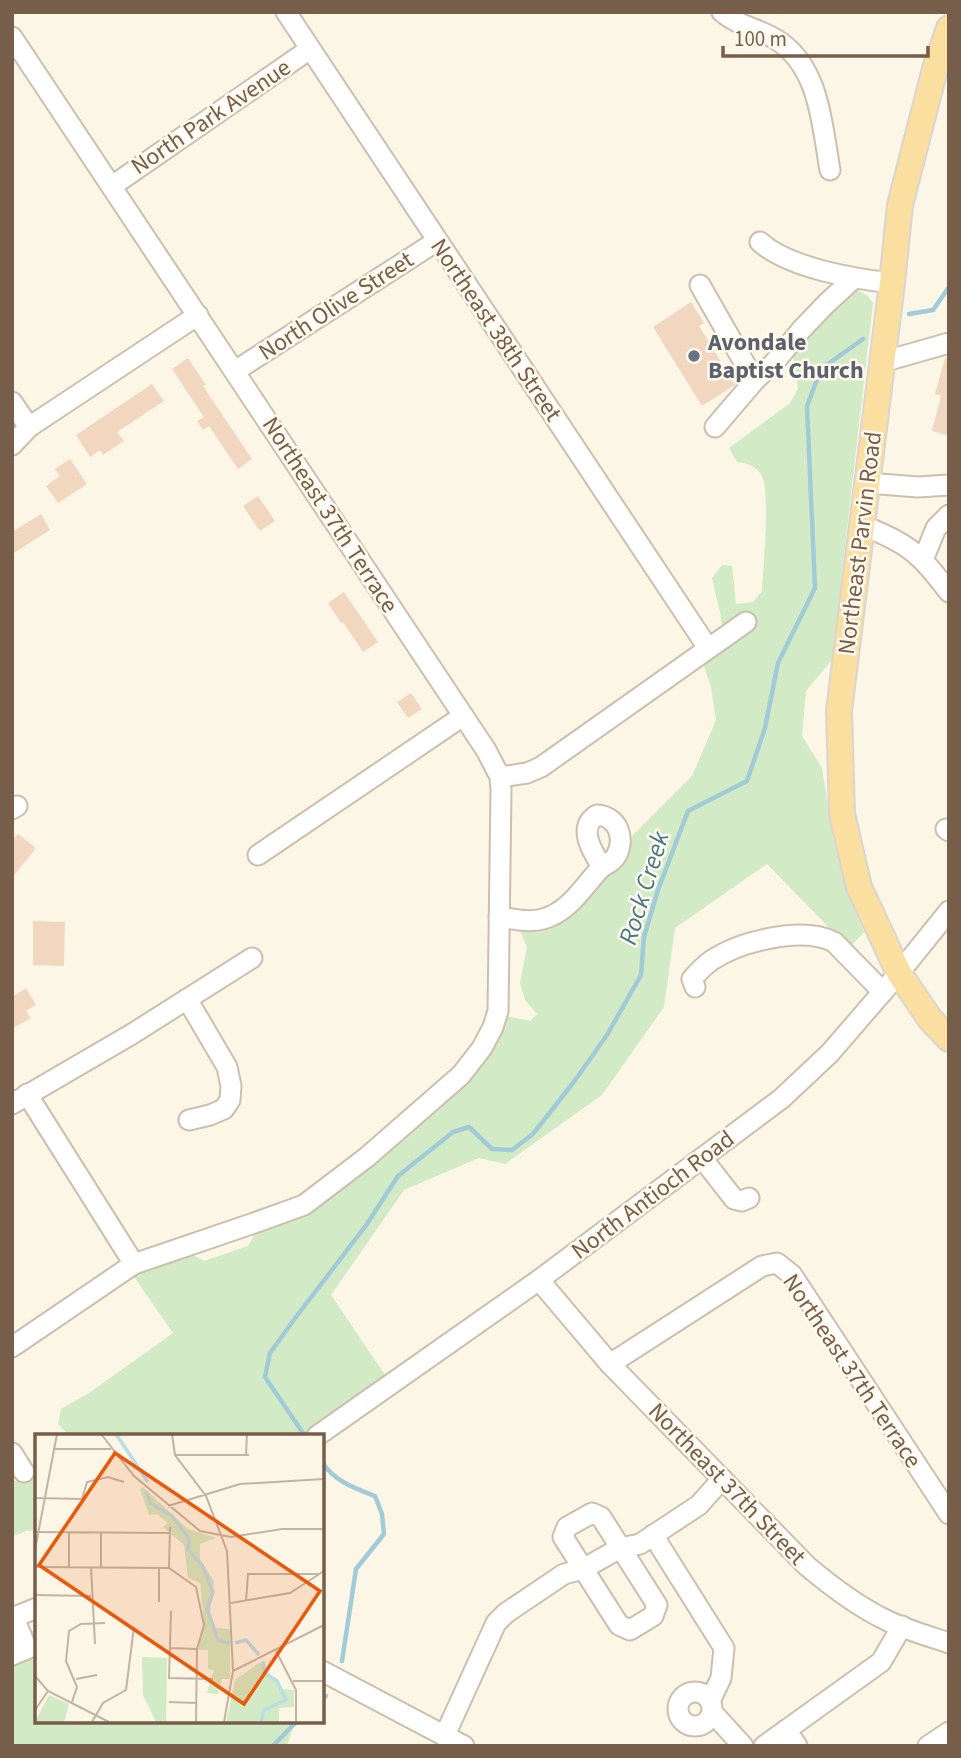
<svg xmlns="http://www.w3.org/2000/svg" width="961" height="1758" font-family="'Source Sans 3',sans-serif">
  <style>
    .green { fill: #d2eac5 }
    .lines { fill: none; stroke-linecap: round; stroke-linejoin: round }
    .stream { stroke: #a2cbd8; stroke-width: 4.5 }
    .building { fill: #f1d7bf }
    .minor-casing { stroke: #cebead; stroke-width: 23 }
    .major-casing { stroke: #dbd5d0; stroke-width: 28 }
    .minor { stroke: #fff; stroke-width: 19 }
    .major { stroke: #fadfa1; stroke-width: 24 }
    .worship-dot { fill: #6b7280; stroke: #fff9ee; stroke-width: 2.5 }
    .labels { text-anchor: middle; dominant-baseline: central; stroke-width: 5; stroke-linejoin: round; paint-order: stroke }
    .street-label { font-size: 24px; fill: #765e4b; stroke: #fff9ee }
    .worship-label { font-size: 24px; font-weight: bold; fill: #5b616d; stroke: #fff9ee; text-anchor: start }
    .water-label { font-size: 26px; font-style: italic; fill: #457989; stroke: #fff9ee }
    .inset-river { fill: none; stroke: #bbdde6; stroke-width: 3.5 }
    .inset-road { fill: none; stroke: #c2b4a4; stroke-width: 2 }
    .view { fill: #e8590c; fill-opacity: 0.15; stroke: #e8590c; stroke-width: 3.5 }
    .inset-edge { fill: none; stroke: #765e4b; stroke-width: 3.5 }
  </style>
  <rect width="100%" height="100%" fill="#fcf6e7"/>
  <g class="green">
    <path d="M857,290l11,6 5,7 -41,357 -26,31 -4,45 20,32 12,74 15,55 15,35 -15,16 -82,-84 -92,64 -11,79 -62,88 -97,69 -26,-6 -75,32 -73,105 54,80 -84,61h-231l-12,-12 3,-15 28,-16 84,-60 -41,-59 58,-21 14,8 44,-15 9,-16 209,-151 40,-63 24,5 7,-7 -12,-14 -5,-17 7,-36 -8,-18 88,-55 25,-38 60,-60 24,-56 -5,-33 -9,-27 22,-17 -4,-31 -8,-34 10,-13 10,1 4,38 17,-2 9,-11c1,-22 9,-102 -1,-117 -6,-8 -14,-11 -24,-12l-8,-14 61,-45 8,-14 -6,-40 54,-56z"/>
    <polygon points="37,1476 37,1530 26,1531 12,1537 12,1481 27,1480"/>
    <polygon points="37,1629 37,1721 295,1721 287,1746 12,1746 12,1640"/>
  </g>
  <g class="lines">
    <g class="stream">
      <polyline points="909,314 933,310 949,287"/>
      <polyline points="305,1436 265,1377 270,1353 293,1321 367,1224 398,1176 453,1132 469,1127 492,1149 512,1150 533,1134 576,1079 607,1035 641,975 644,937 658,890 688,811 747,781 765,728 778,663 815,588 807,406 821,369 863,339"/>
      <path d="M322,1462c12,19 32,26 53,34l7,18 2,20 -28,35 -14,92"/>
      <polyline points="322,1700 326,1696"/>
      <polyline points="273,1746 297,1721"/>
    </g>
  </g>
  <g class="building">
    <polygon points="691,302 704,323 699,326 735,385 702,406 653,327"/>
    <polygon points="188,358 206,385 203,386 252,459 238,469 209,426 203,430 197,421 204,417 172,369"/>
    <polygon points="945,358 949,359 949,436 932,431 941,396 935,394"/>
    <polygon points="152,384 164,401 117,432 124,441 103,455 100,450 90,457 76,435"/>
    <polygon points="70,459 87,484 58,503 46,486 60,476 55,469"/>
    <polygon points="258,496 275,521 260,531 243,506"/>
    <polygon points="41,514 50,530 12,554 12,532"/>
    <polygon points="344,592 378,642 363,652 343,622 341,623 328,603"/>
    <polygon points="411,693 422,709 408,718 397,702"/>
    <polygon points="18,834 36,848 12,878 12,840"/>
    <polygon points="33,921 65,922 64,966 33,965"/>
    <polygon points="26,988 36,1005 26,1011 31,1018 12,1029 12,997"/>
  </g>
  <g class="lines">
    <g class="minor-casing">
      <g id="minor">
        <polyline points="286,12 708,648"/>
        <path d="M722,12c17,15 40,17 58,30 40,28 42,84 50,128"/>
        <polyline points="12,37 486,750 500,777 501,790 498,1011 493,1027 482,1048 461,1075 367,1157 304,1205 257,1222 134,1264 12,1347"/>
        <polyline points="112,186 310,49"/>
        <path d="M760,242c29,26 94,37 132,41"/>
        <polyline points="700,285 749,371 756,379 773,364 802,329 826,304 853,279"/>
        <polyline points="882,362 949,343"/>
        <polyline points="235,371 437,241"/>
        <polyline points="12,402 29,427"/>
        <polyline points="715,427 756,379"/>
        <polyline points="12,445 29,427 198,315"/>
        <polyline points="867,483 918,487 949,485"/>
        <path d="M862,525c21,9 42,17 58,33 11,10 20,23 29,34"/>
        <polyline points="923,560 936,528 949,515"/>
        <polyline points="500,777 527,773 541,767 746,622"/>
        <polyline points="12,809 17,806"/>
        <polyline points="946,829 949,831"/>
        <polyline points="258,855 463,716"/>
        <path d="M499,917c15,2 30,6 44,2 26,-7 39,-31 57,-50 5,-5 12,-6 16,-13 10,-17 2,-40 -19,-41 -20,13 -5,36 5,52"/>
        <path d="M695,987l-3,-8c6,-7 13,-14 20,-19 29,-19 90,-34 122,-18l49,50"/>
        <polyline points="187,999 227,1067 231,1086 230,1100 224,1109 210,1115 189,1120"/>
        <polyline points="27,1094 134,1264"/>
        <polyline points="12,1104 132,1034 252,958"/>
        <polyline points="702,1158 734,1199 742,1201 749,1198"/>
        <path d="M539,1280l71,84 197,202c25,21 51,41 81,55 19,9 40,15 61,22"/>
        <polyline points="610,1364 762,1266 777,1263 792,1275 949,1514"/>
        <polyline points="317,1436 539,1280 781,1099 830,1053 899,973 949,911"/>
        <polyline points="12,1453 24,1472"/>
        <polygon points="592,1513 601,1517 657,1605 653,1616 630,1630 619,1625 563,1537 567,1527"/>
        <polyline points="653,1535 724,1648 721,1678 710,1701"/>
        <polyline points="12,1618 37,1608"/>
        <polyline points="12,1655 27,1649 14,1618"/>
        <polyline points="322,1671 464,1746"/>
        <circle cx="695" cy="1709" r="17"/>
        <polyline points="712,1712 743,1746"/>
        <polyline points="786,1730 797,1746"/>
        <polyline points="445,1735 496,1623 506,1613 564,1574 583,1569 620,1548 640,1544 699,1505 722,1479"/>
        <polyline points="764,1746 881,1662 902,1626"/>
        <polyline points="928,1746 949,1732"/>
      </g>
    </g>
    <g class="major-casing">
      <polyline id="major" points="949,28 935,69 900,205 892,283 839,711 842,814 859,887 899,973 930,1019 949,1039"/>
    </g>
    <use href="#minor" class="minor"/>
    <use href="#major" class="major"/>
  </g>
  <circle class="worship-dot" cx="694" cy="356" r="7"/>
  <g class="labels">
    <g class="street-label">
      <text transform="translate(211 117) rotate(-34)">North Park Avenue</text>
      <text transform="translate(336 306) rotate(-33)">North Olive Street</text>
      <text transform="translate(496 330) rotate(56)">Northeast 38th Street</text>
      <text transform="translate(330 515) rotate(57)">Northeast 37th Terrace</text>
      <text transform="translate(860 543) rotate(-83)">Northeast Parvin Road</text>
      <text transform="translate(653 1195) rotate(-37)">North Antioch Road</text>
      <text transform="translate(852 1371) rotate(56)">Northeast 37th Terrace</text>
      <text transform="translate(727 1484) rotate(46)">Northeast 37th Street</text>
    </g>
    <g class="worship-label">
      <text x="708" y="342">Avondale<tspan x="708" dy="28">Baptist Church</tspan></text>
    </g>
    <g class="water-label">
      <text transform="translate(644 888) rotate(-73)">Rock Creek</text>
    </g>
  </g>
  <g transform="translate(35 1434)">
    <rect width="289" height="289" fill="#fcf6e7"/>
    <path d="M108,53l45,42 28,9 -16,6v15l14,22 -4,31 6,16 14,1v50h-8l-4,15 -11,-1 7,-23 -6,-1v-19h-10l6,-28 -4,-39 -12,-5 -4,-33 -21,-18 5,-4 -11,-9 -8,1 -9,-26zM107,223l25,1 -1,64h-10l-13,-27zM225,228l21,27 13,1v17l-15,1v14h-53l9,-42zM14,261l20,9 -5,18h-29z" fill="#d2eac5"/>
    <path class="inset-river" d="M81,0l32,48M111,57l4,12 22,13 17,23 -1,10 15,18 10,25 -6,17 11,31 12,3M200,209l11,-3 13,15M226,288l3,-12 22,-10 -9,-19 -12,-8 -2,-12"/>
    <path class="inset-road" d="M66,0l33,42 66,55 31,6 51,-8h42M137,0l3,21 31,41 21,55 6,120 -9,51M18,15h58M140,21h74M211,21l1,-21M0,64l47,1 5,-17 21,-5 16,5M133,72l72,-22 84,-5M0,98l135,1M34,99v34M0,116l22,-116M0,133l134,1 27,19 8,38 -7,24 -1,73M56,133l4,77M66,133v-34M124,134v34M134,134l1,-41M0,161l56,1M211,167l2,-27h71M196,169l59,-10 34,-22M136,177l-2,67 44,1M134,214l28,1M241,217l20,39v32M198,237l91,-46M0,242l13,15 61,31M41,245l21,-4M258,247h31M37,268l5,-15 -11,-26 3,-30 12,-7 24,-1M134,268l27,1M0,276l13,-19M57,288l11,-19 23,-13 8,-63"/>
    <path class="view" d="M80,19l205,138 -76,113 -205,-139z"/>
    <rect width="289" height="289" class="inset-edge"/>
  </g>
  <rect width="961" height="1758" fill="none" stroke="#765e4b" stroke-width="28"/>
  <path d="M723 46v10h205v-10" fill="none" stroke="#765e4b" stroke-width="3.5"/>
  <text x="734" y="46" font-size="21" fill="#765e4b" stroke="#fff9ee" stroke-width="5" paint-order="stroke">100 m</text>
</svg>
